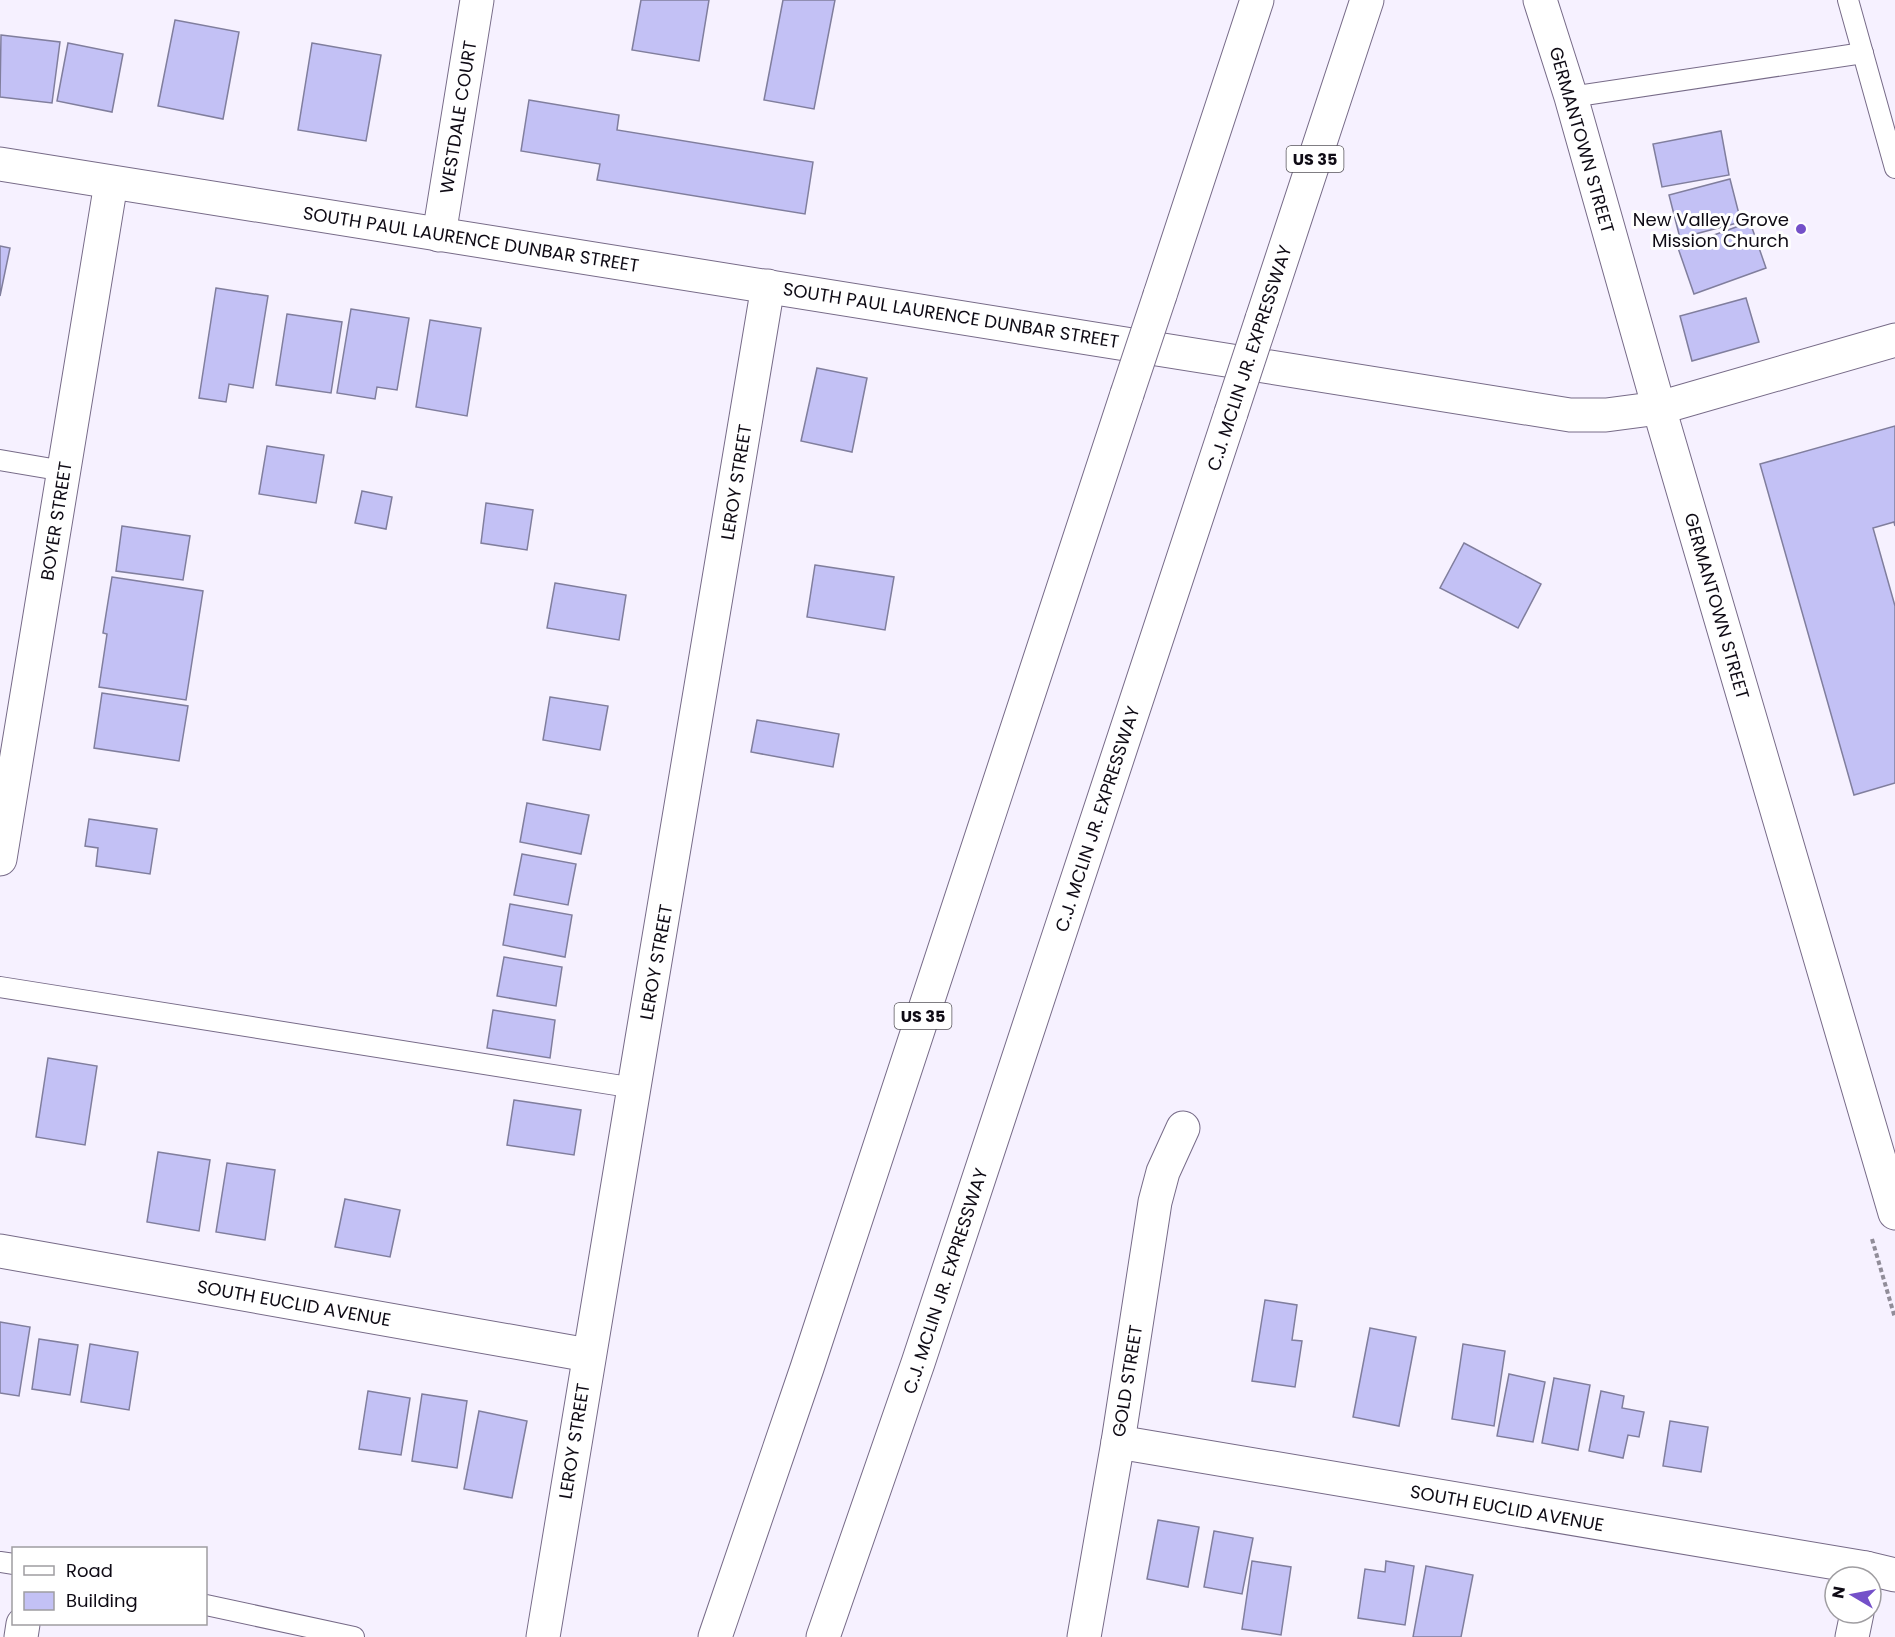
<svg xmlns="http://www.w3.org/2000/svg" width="1895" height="1637" font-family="Poppins,sans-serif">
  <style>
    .building { fill: #c3c1f5; stroke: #807e9d; stroke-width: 1.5 }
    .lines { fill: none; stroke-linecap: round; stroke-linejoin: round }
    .service-casing { stroke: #776b88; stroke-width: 22 }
    .minor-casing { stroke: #776b88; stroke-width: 35 }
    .tertiary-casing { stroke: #776b88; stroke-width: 35 }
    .primary-casing { stroke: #776b88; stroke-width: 35 }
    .motorway-casing { stroke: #776b88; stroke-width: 35 }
    .path { stroke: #918d99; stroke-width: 4; stroke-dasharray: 4.5 3; stroke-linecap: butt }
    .service { stroke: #fff; stroke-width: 20 }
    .minor { stroke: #fff; stroke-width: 33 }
    .tertiary { stroke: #fff; stroke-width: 33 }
    .primary { stroke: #fff; stroke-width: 33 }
    .motorway { stroke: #fff; stroke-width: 33 }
    .motorway-bridge-casing { stroke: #776b88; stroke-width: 35; stroke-linecap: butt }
    .motorway-bridge { stroke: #fff; stroke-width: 33 }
    .poi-dot { fill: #7450c9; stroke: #fff; stroke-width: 2 }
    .labels { text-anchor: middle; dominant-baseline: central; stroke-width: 6; stroke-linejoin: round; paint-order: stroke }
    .shield { fill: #fff; stroke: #57545b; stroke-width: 1.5 }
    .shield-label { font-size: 16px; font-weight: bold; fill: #0f0b15 }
    .street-label { font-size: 18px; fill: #0f0b15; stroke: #fff }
    .poi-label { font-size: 18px; fill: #0f0b15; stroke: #fff; text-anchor: end }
  </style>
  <rect width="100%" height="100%" fill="#f6f1ff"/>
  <g class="building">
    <polygon points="641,0 709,0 699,61 632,50"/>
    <polygon points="783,0 835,0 814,109 764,100"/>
    <polygon points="175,20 239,32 223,119 158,106"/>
    <polygon points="1,35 60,42 52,103 0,97"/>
    <polygon points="68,43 123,54 112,112 57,101"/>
    <polygon points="312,43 381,55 366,141 298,130"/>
    <polygon points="529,100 619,115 617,130 813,162 805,214 597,180 600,164 521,151"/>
    <polygon points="1721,131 1729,175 1662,187 1653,144"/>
    <polygon points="1730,179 1741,222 1680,238 1669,195"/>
    <polygon points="1750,222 1766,268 1694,294 1678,248"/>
    <polygon points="0,246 10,248 0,296"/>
    <polygon points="216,288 268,296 253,388 229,384 226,402 199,398"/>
    <polygon points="1746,298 1759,342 1692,361 1680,316"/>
    <polygon points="351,309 409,318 397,390 377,387 375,399 337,393"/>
    <polygon points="287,314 342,322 331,393 276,385"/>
    <polygon points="430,320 481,328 467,416 416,407"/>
    <polygon points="817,368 867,378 852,452 801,441"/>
    <polygon points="1895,426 1895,526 1894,522 1873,528 1895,606 1895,783 1854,795 1760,464"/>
    <polygon points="267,446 324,455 316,503 259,494"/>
    <polygon points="362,491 392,497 386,529 355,523"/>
    <polygon points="486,503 533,510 527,550 481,543"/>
    <polygon points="122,526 190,536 183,580 116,571"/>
    <polygon points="1464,543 1541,584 1518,628 1440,588"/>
    <polygon points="815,565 894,577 885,630 807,617"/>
    <polygon points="112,577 203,591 186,700 99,687 107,634 103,633"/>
    <polygon points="555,583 626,595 619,640 547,628"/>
    <polygon points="102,693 188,706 179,761 94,748"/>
    <polygon points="550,697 608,706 600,750 543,740"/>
    <polygon points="757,720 839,734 833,767 751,752"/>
    <polygon points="527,803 589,815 581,854 520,842"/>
    <polygon points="89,819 157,829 150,874 96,866 98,848 85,846"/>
    <polygon points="522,854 576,864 568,905 514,895"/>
    <polygon points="510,904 572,915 565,957 503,945"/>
    <polygon points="504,957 562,967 556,1006 497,996"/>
    <polygon points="493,1010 555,1020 550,1058 487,1048"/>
    <polygon points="48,1058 97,1066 85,1145 36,1137"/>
    <polygon points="514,1100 581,1110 574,1155 507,1145"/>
    <polygon points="158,1152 210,1160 199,1231 147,1222"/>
    <polygon points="227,1163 275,1170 265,1240 216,1232"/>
    <polygon points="345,1199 400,1210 390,1257 335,1247"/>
    <polygon points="1265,1300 1297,1305 1292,1340 1302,1341 1295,1387 1252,1381"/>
    <polygon points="0,1322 30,1327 19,1396 0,1393"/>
    <polygon points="1370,1328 1416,1337 1399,1426 1353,1417"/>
    <polygon points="39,1339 78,1345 70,1395 32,1389"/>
    <polygon points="90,1344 138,1352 129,1410 81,1402"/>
    <polygon points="1463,1344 1505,1351 1494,1426 1452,1419"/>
    <polygon points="1509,1374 1545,1382 1533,1442 1497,1436"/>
    <polygon points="1554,1378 1590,1385 1578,1450 1542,1443"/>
    <polygon points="368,1391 410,1398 401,1455 359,1449"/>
    <polygon points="1601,1391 1624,1396 1622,1408 1644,1412 1639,1437 1628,1435 1623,1458 1589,1451"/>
    <polygon points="422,1394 467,1401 457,1468 412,1461"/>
    <polygon points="479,1411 527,1421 512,1498 464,1489"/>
    <polygon points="1670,1421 1708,1427 1701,1472 1663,1466"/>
    <polygon points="1158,1520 1199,1527 1188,1587 1147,1579"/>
    <polygon points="1214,1531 1253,1538 1242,1594 1204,1587"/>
    <polygon points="1252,1561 1291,1567 1281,1635 1242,1629"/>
    <polygon points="1386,1561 1414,1566 1405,1625 1358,1618 1365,1569 1385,1572"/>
    <polygon points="1426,1566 1473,1575 1461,1637 1413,1637"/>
  </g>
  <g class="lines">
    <g class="service-casing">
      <g id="service">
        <polyline points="1848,0 1895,168"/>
        <polyline points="1571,97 1863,53"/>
        <polyline points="0,460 64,471"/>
        <polyline points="0,987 635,1088"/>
        <polyline points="0,1562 14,1564"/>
        <polyline points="206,1605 354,1637"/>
      </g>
    </g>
    <g class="minor-casing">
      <g id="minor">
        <polyline points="0,164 1570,415 1606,415 1659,408 1895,340"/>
        <polyline points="439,235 477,0"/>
        <polyline points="0,859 111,183"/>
        <polyline points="0,1251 588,1355"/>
        <polyline points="1118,1442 1866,1568"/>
        <polyline points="21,1637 23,1624"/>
        <path d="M543,1637c72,-451 152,-900 225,-1351"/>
        <polyline points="1084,1637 1118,1442 1155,1202 1163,1172 1183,1128"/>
      </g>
    </g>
    <g class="tertiary-casing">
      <g id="tertiary">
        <polyline points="1864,1577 1866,1568 1895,1575"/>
        <polyline points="1852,1637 1857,1613"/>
      </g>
    </g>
    <g class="primary-casing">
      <polyline id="primary" points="1540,0 1571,97 1659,408 1895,1213"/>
    </g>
    <g class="motorway-casing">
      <g id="motorway">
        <polyline points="1160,295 1257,0"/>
        <polyline points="1262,319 1367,0"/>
        <polyline points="715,1637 807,1368 1127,394"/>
        <polyline points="823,1637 918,1363 1231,413"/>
      </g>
    </g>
    <polyline class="path" points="1872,1239 1895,1318"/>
    <use href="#service" class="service"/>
    <use href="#minor" class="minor"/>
    <use href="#tertiary" class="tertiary"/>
    <use href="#primary" class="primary"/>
    <use href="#motorway" class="motorway"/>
    <g class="motorway-bridge-casing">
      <g id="motorway-bridge">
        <polyline points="1127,394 1160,295"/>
        <polyline points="1231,413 1262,319"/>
      </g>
    </g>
    <use href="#motorway-bridge" class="motorway-bridge"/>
  </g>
  <circle class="poi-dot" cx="1801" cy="229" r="6"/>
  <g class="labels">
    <g class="shield">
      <rect x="1286.5" y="146" width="57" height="26" rx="4.5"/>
      <rect x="894.5" y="1003" width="57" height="26" rx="4.5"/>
    </g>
    <g class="shield-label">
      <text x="1315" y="159">US 35</text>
      <text x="923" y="1016">US 35</text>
    </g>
    <g class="street-label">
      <text transform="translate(458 117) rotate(-81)">WESTDALE COURT</text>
      <text transform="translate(1582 140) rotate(74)">GERMANTOWN STREET</text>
      <text transform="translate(471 239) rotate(9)">SOUTH PAUL LAURENCE DUNBAR STREET</text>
      <text transform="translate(951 315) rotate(9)">SOUTH PAUL LAURENCE DUNBAR STREET</text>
      <text transform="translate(1249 358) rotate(-72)">C.J. MCLIN JR. EXPRESSWAY</text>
      <text transform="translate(736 482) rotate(-81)">LEROY STREET</text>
      <text transform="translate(56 521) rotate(-81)">BOYER STREET</text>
      <text transform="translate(1717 606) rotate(74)">GERMANTOWN STREET</text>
      <text transform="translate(1097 819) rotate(-72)">C.J. MCLIN JR. EXPRESSWAY</text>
      <text transform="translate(656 962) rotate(-80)">LEROY STREET</text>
      <text transform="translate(945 1281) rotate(-72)">C.J. MCLIN JR. EXPRESSWAY</text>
      <text transform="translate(294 1303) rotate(10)">SOUTH EUCLID AVENUE</text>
      <text transform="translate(1127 1381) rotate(-81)">GOLD STREET</text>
      <text transform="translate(574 1441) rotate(-81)">LEROY STREET</text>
      <text transform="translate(1507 1508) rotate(10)">SOUTH EUCLID AVENUE</text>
    </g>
    <g class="poi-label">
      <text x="1789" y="219">New Valley Grove<tspan x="1789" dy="21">Mission Church</tspan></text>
    </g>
  </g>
  <rect x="12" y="1547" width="195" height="78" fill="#ffffff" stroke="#9f9da1" stroke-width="1.5"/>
  <rect x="24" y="1566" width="30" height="9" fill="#ffffff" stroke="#9f9da1" stroke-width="1.5"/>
  <text x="66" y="1577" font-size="18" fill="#0f0b15">Road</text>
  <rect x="24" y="1592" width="30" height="18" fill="#c3c1f5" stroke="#9f9da1" stroke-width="1.5"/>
  <text x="66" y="1607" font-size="18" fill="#0f0b15">Building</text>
  <g transform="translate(1853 1595) rotate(280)"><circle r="28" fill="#ffffff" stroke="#9f9da1" stroke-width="1.5"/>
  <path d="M0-4.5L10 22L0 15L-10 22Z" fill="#7450c9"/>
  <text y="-9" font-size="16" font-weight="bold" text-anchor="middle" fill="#0f0b15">N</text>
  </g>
</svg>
